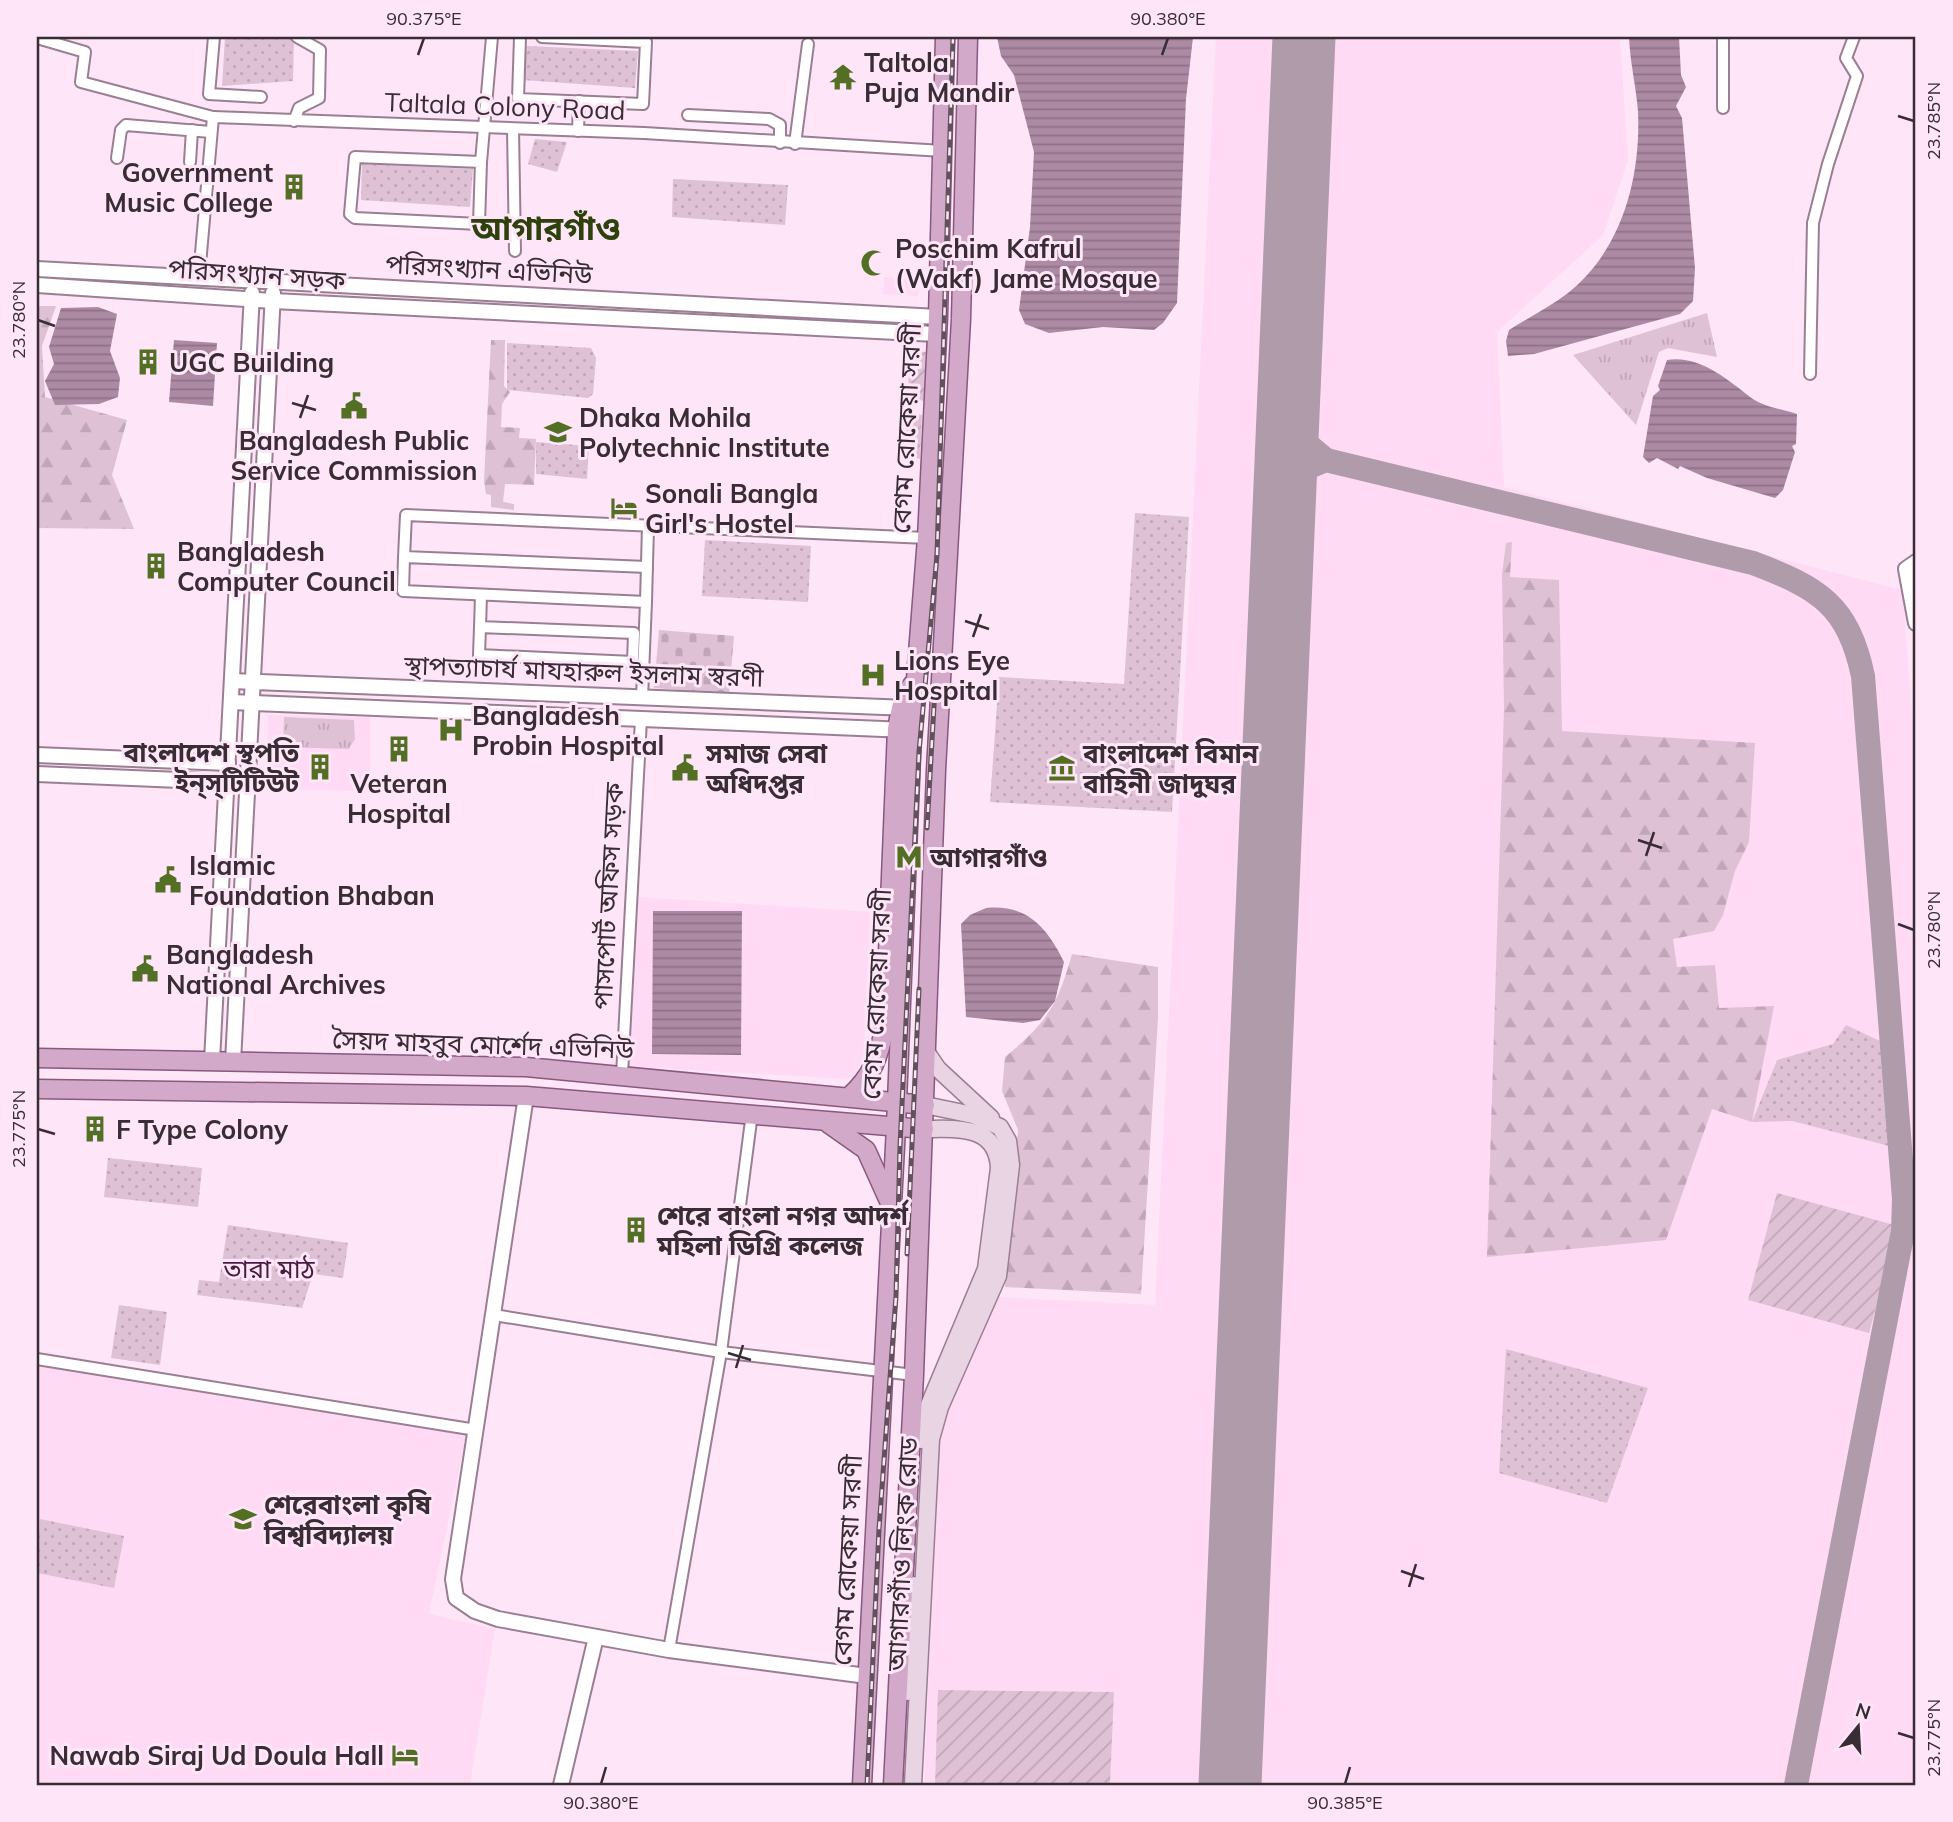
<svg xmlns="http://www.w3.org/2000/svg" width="1953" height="1822" font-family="Mulish,'Noto Sans Bengali',sans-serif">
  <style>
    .built { fill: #ffdaf5 }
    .grass { fill: url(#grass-tufts) }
    .forest { fill: url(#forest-firs) }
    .cemetery { fill: url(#cemetery-stones) }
    .park { fill: url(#park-dots) }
    .garden { fill: url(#garden-furrows) }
    .water { fill: url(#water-rules) }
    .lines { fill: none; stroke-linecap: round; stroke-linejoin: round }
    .taxiway { stroke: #af9baa; stroke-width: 24 }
    .runway { stroke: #af9baa; stroke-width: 63 }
    .minor-casing { stroke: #9a7f93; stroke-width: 14 }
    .tertiary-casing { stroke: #9a7f93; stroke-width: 18 }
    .secondary-casing { stroke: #9a7f93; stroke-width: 19 }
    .primary-casing { stroke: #89587e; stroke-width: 21 }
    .minor { stroke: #fff; stroke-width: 10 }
    .tertiary { stroke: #fff; stroke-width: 14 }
    .secondary { stroke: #e9d4e4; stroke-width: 16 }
    .primary { stroke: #d3a9c9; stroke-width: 18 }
    .rail-casing { stroke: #60515c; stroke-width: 5 }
    .rail { stroke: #fee5f7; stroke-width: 2.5; stroke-dasharray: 8; stroke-linecap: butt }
    .ticks { fill: none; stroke: #382c35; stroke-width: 2.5 }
    .labels { text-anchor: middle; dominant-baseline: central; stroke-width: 6; stroke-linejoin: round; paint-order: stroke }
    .poi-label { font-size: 26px; font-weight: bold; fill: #382c35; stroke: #fee5f7; text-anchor: start }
    .street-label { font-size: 26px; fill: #382c35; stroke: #fee5f7 }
    .park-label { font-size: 26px; fill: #481b3f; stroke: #fee5f7 }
    .district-label { font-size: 33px; font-weight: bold; fill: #2d410c; stroke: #fee5f7 }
    .neatline { fill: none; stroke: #382c35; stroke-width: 2.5 }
    .ticks-label { font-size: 18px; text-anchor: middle; fill: #382c35 }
  </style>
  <defs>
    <pattern id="grass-tufts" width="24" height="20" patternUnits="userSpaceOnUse" patternTransform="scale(1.75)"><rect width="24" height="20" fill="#dfc1d6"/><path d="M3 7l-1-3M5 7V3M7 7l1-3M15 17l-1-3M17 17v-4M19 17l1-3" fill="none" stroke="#c0a6b8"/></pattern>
    <pattern id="forest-firs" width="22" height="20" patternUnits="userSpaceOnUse" patternTransform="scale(1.75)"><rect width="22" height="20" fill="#dfc1d6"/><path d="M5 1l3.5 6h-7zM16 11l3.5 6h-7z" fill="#c0a6b8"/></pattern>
    <pattern id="cemetery-stones" width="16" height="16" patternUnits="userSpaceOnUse" patternTransform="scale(1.75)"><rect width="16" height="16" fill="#dfc1d6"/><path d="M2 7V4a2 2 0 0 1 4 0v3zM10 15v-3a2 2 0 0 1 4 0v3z" fill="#c0a6b8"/></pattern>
    <pattern id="park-dots" width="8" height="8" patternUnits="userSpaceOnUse" patternTransform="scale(1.75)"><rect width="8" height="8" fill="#dfc1d6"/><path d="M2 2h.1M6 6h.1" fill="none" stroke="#c0a6b8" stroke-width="1.8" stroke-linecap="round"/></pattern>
    <pattern id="garden-furrows" width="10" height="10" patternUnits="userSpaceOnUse" patternTransform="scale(1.75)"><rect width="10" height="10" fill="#dfc1d6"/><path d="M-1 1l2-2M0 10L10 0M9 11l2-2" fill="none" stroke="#c0a6b8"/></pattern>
    <pattern id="water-rules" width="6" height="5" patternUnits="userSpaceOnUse" patternTransform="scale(1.75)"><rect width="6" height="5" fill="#ad8aa4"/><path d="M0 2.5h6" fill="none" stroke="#8e7186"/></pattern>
  </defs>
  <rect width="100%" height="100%" fill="#fee5f7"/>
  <g class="built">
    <polygon points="1216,37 1620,37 1628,160 1603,235 1497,332 1504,487 1902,590 1916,760 1916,1785 924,1785 939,1432 997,1297 1155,1305"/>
    <polygon points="884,277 919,279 918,296 883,294"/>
    <polygon points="268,715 370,717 370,791 265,789"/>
    <polygon points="639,897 872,912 863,1061 853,1076 845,1079 629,1066"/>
    <polygon points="37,1364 466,1435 429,1614 495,1629 470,1785 37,1785"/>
  </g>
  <g class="grass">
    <polygon points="1707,313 1717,357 1668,348 1659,352 1636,425 1573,355"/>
    <polygon points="284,717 354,720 355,739 349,749 283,747"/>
  </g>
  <g class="forest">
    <polygon points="37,306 56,306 42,346 45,397 127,420 112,475 134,529 37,528"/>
    <polygon points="491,340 505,340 504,386 510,392 502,404 501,427 520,428 519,438 536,439 534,485 505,484 503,502 514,504 514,510 491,507 491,495 486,494 484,481"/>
    <polygon points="1512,542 1510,577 1559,580 1562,731 1755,743 1749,842 1735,871 1723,915 1714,931 1673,939 1677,967 1715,965 1719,1008 1774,1006 1752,1122 1712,1109 1666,1240 1487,1257 1504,709 1502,574 1506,543"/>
    <path d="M1072,954l86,13v51l-17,276 -136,-7 13,-157 -16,-39 3,-34c42,-35 52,-50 67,-103z"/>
  </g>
  <polygon class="cemetery" points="659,630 734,636 729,694 654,688"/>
  <g class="park">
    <polygon points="225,37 294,39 293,81 222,86"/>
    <polygon points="527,46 638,51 635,88 523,80"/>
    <polygon points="535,139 567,142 557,172 528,164"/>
    <polygon points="362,164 473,169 470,207 361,200"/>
    <polygon points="673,179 788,185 785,225 672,217"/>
    <polygon points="507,343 591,348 596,358 593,394 588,398 507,390"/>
    <polygon points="536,442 589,446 587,479 536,474"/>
    <polygon points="1135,513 1189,517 1172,812 990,802 999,677 1124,684"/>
    <polygon points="705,540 811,546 808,602 702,596"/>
    <polygon points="1846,1025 1882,1042 1893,1147 1792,1121 1752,1122 1777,1060 1833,1044"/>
    <polygon points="108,1158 202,1168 198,1207 104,1197"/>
    <polygon points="228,1225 348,1243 343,1278 313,1274 302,1308 197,1295 199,1280 219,1282"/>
    <polygon points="119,1305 167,1312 160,1365 111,1358"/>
    <polygon points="1506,1349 1648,1388 1607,1503 1499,1473"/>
    <polygon points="40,1519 124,1536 114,1588 37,1573"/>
  </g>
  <g class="garden">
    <polygon points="911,351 927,352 924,401 907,397"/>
    <polygon points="904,412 922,415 920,459 901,454"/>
    <polygon points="1777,1193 1898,1226 1869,1333 1748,1300"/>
    <polygon points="938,1690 1114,1692 1110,1785 935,1785"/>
  </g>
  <g class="water">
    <polygon points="997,37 1193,37 1186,99 1177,303 1163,323 1154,330 1103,327 1049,333 1025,324 1019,310 1030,227 1034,152 1014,75 1001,56"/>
    <path d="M1629,37h50l2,38 5,12 -10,19 6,12 13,150 -2,33 -13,13 -146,40 -26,2 -2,-15 3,-11c19,-12 41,-23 59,-37 54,-43 73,-115 70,-182 -2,-25 -8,-49 -9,-74z"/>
    <polygon points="98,307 117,314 110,351 120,378 118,397 99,404 55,405 45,381 54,364 49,347 61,308"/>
    <polygon points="174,340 217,343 213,406 169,402"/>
    <path d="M1667,360c32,-5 60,19 83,37 13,10 32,12 47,17l-1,30 -4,2 3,6 -12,38 -8,8 -68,-20 -27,-12 -2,3 -21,-11 -8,5 -6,-6 10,-61 7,-6 -2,-4z"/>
    <path d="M986,908c42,-4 61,20 78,54l-9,39 -15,19 -17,3 -57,-6 -5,-93 9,-9z"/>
    <polygon points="653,911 742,911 741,1055 652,1054"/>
  </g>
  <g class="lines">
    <g class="taxiway">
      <polyline points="1288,413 1308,445 1326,460"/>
      <path d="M1285,491l17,-21 24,-10 427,103c66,25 95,42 110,113l41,523 -1,32 -107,554"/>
    </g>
    <polyline class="runway" points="1230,1785 1304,37"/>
    <g class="minor-casing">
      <g id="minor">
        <polyline points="214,37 209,94 261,97"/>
        <polyline points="520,37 518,99 643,104 646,42 542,37"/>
        <polyline points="37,38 85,52 81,82 213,117 199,276"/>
        <polyline points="1723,108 1723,37"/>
        <polyline points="688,115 769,119 780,125 780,143"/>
        <polyline points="213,117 644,133 943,151"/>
        <polyline points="294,121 299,108 319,98 320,50 297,37"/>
        <polyline points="513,129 515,251"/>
        <polyline points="578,131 579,101"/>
        <polyline points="795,144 808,44"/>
        <polyline points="117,158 121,130 126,125 211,132"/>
        <polyline points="190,162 192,130"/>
        <polyline points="481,162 355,157 350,214 355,218 479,224 481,162 492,37"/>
        <polyline points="1810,374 1813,223 1828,164 1857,76 1846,58 1854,37"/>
        <polyline points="646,602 648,526"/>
        <polyline points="480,627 479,655 633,662 634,633 480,627 481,595"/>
        <polyline points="642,698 646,602 403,591 404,557 647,567 404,557 406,515 927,538"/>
        <polyline points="622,1075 641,719"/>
        <polyline points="494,1315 721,1352 914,1375"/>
        <polyline points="37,1359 476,1430"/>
        <polyline points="669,1650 721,1352 752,1113"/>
      </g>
    </g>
    <g class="tertiary-casing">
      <g id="tertiary">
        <polyline points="37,269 938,317"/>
        <polyline points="37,285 273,301 936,334"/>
        <polyline points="1916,562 1906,569 1916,623"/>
        <polyline points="232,681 909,708"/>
        <polyline points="231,702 907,730"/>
        <polyline points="37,755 228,763"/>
        <polyline points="37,774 227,782"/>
        <polyline points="212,1061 252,293"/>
        <polyline points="233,1062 273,293"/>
        <polyline points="526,1096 453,1579 456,1598 475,1611 498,1619 669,1650 867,1676"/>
        <polyline points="561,1785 596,1637"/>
      </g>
    </g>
    <g class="secondary-casing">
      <g id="secondary">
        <polyline points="925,1050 938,1069 991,1118"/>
        <path d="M921,1440l5,-28 60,-143 13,-101c-2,-44 -43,-39 -75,-39"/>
        <polyline points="907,1692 913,1585"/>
        <polyline points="913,1785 931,1439 940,1407 998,1276 1011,1165 1008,1141 1000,1127 973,1115 925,1105"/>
      </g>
    </g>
    <g class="primary-casing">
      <g id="primary">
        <polyline points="37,1058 526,1067 925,1105"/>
        <polyline points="37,1089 526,1096 924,1129"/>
        <path d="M849,1097c24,-22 30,-40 36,-72l12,-296 4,-21 11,-23"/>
        <polyline points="829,1124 866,1150 889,1201"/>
        <polyline points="862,1785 896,1127 912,730 927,538 938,317 945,37"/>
        <polyline points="893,1785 914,1375 936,770 961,319 968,37"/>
      </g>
    </g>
    <use href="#minor" class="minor"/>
    <use href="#tertiary" class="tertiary"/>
    <use href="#secondary" class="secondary"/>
    <use href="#primary" class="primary"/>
    <g class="rail-casing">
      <g id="rail">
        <polyline points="927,828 935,688"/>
        <polyline points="907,1254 919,989"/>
        <polyline points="867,1785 879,1529 896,1296 900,1146 919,752 937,555 953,37"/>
      </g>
    </g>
    <use href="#rail" class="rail"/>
  </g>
  <path class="ticks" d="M418,55l6,-17M1162,55l6,-17M1898,116l16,5M38,320l17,6M292,403l24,7M300,418l8,-23M965,621l24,8M973,637l8,-23M1638,840l24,8M1646,856l8,-24M1898,924l16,6M38,1129l17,5M728,1353l23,7M736,1368l7,-23M1401,1571l23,8M1409,1587l7,-23M1898,1733l16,5M601,1784l5,-17M1345,1784l5,-17"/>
  <defs>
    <g id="temple-bare" transform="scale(2.1)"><path d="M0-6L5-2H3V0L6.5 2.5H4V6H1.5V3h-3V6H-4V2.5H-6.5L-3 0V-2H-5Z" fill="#526f24" stroke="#fee5f7" stroke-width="2.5" paint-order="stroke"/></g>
    <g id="building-bare" transform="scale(2.1)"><path d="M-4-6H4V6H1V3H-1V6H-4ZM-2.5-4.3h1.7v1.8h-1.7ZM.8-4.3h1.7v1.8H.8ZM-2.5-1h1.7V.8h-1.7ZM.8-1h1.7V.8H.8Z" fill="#526f24" stroke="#fee5f7" stroke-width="2.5" paint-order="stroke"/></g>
    <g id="mosque-bare" transform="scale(2.1)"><path d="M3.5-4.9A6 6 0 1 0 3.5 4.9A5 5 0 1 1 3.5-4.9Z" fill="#526f24" stroke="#fee5f7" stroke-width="2.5" paint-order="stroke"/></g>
    <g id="civic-bare" transform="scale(2.1)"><path d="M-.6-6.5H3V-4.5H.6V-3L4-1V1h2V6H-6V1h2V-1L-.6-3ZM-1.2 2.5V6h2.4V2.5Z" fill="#526f24" stroke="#fee5f7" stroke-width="2.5" paint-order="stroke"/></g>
    <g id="university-bare" transform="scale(2.1)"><path d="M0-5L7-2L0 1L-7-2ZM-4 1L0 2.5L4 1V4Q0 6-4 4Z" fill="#526f24" stroke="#fee5f7" stroke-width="2.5" paint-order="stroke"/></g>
    <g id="hotel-bare" transform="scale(2.1)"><path d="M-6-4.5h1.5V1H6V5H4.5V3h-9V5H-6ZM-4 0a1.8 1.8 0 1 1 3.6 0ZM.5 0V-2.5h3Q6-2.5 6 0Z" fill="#526f24" stroke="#fee5f7" stroke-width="2.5" paint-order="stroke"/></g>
    <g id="hospital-bare" transform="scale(2.1)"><path d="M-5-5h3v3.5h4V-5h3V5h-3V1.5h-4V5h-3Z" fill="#526f24" stroke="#fee5f7" stroke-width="2.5" paint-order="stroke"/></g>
    <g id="museum-bare" transform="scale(2.1)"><path d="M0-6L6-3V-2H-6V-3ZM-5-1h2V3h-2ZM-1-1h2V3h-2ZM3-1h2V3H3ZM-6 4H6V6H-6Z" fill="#526f24" stroke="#fee5f7" stroke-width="2.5" paint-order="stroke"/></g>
    <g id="metro-bare" transform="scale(2.1)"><path d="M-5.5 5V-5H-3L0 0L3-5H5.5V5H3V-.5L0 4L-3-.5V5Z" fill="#526f24" stroke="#fee5f7" stroke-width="2.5" paint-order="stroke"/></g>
  </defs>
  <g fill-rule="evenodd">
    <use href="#temple-bare" x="843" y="77"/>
    <use href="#building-bare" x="294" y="187"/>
    <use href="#mosque-bare" x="874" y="263"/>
    <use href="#building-bare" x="148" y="362"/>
    <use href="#civic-bare" x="354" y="406"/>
    <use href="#university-bare" x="558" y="432"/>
    <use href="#hotel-bare" x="624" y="508"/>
    <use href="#building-bare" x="156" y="566"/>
    <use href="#hospital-bare" x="873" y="675"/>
    <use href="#hospital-bare" x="451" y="730"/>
    <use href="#building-bare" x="399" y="749"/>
    <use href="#building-bare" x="320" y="767"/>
    <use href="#civic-bare" x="685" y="768"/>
    <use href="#museum-bare" x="1062" y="768"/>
    <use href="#metro-bare" x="909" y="857"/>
    <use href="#civic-bare" x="168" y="880"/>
    <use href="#civic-bare" x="145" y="969"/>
    <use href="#building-bare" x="95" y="1129"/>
    <use href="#building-bare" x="636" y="1230"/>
    <use href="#university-bare" x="243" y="1519"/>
    <use href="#hotel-bare" x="405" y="1755"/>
  </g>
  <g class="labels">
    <g class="poi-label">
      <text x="864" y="62">Taltola<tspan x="864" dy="30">Puja Mandir</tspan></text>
      <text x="273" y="172" text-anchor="end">Government<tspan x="273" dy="30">Music College</tspan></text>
      <text x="895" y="248">Poschim Kafrul<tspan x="895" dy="30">(Wakf) Jame Mosque</tspan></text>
      <text x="169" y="362">UGC Building</text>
      <text x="579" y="417">Dhaka Mohila<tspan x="579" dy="30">Polytechnic Institute</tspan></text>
      <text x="354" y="440" text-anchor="middle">Bangladesh Public<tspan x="354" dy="30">Service Commission</tspan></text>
      <text x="645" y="493">Sonali Bangla<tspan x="645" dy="30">Girl's Hostel</tspan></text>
      <text x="177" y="551">Bangladesh<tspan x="177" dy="30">Computer Council</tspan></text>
      <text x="894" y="660">Lions Eye<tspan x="894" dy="30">Hospital</tspan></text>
      <text x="472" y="715">Bangladesh<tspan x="472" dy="30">Probin Hospital</tspan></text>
      <text x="299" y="752" text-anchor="end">বাংলাদেশ স্থপতি<tspan x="299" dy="30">ইন্‌স্‌টিটিউট</tspan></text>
      <text x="706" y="753">সমাজ সেবা<tspan x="706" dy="30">অধিদপ্তর</tspan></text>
      <text x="1083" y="753">বাংলাদেশ বিমান<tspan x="1083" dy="30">বাহিনী জাদুঘর</tspan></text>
      <text x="399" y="783" text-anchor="middle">Veteran<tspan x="399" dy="30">Hospital</tspan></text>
      <text x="930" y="857">আগারগাঁও</text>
      <text x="189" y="865">Islamic<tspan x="189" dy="30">Foundation Bhaban</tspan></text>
      <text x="166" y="954">Bangladesh<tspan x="166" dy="30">National Archives</tspan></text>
      <text x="116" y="1129">F Type Colony</text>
      <text x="657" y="1215">শেরে বাংলা নগর আদর্শ<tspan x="657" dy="30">মহিলা ডিগ্রি কলেজ</tspan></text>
      <text x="264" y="1504">শেরেবাংলা কৃষি<tspan x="264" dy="30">বিশ্ববিদ্যালয়</tspan></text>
      <text x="384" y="1755" text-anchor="end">Nawab Siraj Ud Doula Hall</text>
    </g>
    <g class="street-label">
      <text transform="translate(505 106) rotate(2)">Taltala Colony Road</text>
      <text transform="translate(489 269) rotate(3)">পরিসংখ্যান এভিনিউ</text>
      <text transform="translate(257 274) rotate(4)">পরিসংখ্যান সড়ক</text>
      <text transform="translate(906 428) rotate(-87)">বেগম রোকেয়া সরণী</text>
      <text transform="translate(584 671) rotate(2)">স্থাপত্যাচার্য মাযহারুল ইসলাম স্বরণী</text>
      <text transform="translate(608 896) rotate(-87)">পাসপোর্ট অফিস সড়ক</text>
      <text transform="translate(876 994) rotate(-87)">বেগম রোকেয়া সরণী</text>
      <text transform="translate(483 1044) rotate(2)">সৈয়দ মাহবুব মোর্শেদ এভিনিউ</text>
      <text transform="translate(902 1554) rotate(-87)">আগারগাঁও লিংক রোড</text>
      <text transform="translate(847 1560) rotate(-87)">বেগম রোকেয়া সরণী</text>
    </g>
    <g class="park-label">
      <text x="269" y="1268">তারা মাঠ</text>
    </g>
    <g class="district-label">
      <text x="546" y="227">আগারগাঁও</text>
    </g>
  </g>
  <rect width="1953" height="1822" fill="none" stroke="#fee5f7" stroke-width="77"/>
  <g transform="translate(1858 1727) rotate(18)" stroke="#fee5f7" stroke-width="5" paint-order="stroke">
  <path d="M0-5L12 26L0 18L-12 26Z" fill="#382c35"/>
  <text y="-10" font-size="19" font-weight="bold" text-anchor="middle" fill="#382c35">N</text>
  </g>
  <rect x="38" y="38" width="1876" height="1746" class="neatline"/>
  <g class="ticks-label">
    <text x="424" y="25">90.375°E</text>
    <text x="1168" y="25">90.380°E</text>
    <text transform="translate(1934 121) rotate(-90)" y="6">23.785°N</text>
    <text transform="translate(19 320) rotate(-90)" y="6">23.780°N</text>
    <text transform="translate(1934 930) rotate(-90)" y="6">23.780°N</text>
    <text transform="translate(19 1129) rotate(-90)" y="6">23.775°N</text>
    <text transform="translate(1934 1738) rotate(-90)" y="6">23.775°N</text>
    <text x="601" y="1809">90.380°E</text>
    <text x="1345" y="1809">90.385°E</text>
  </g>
</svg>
